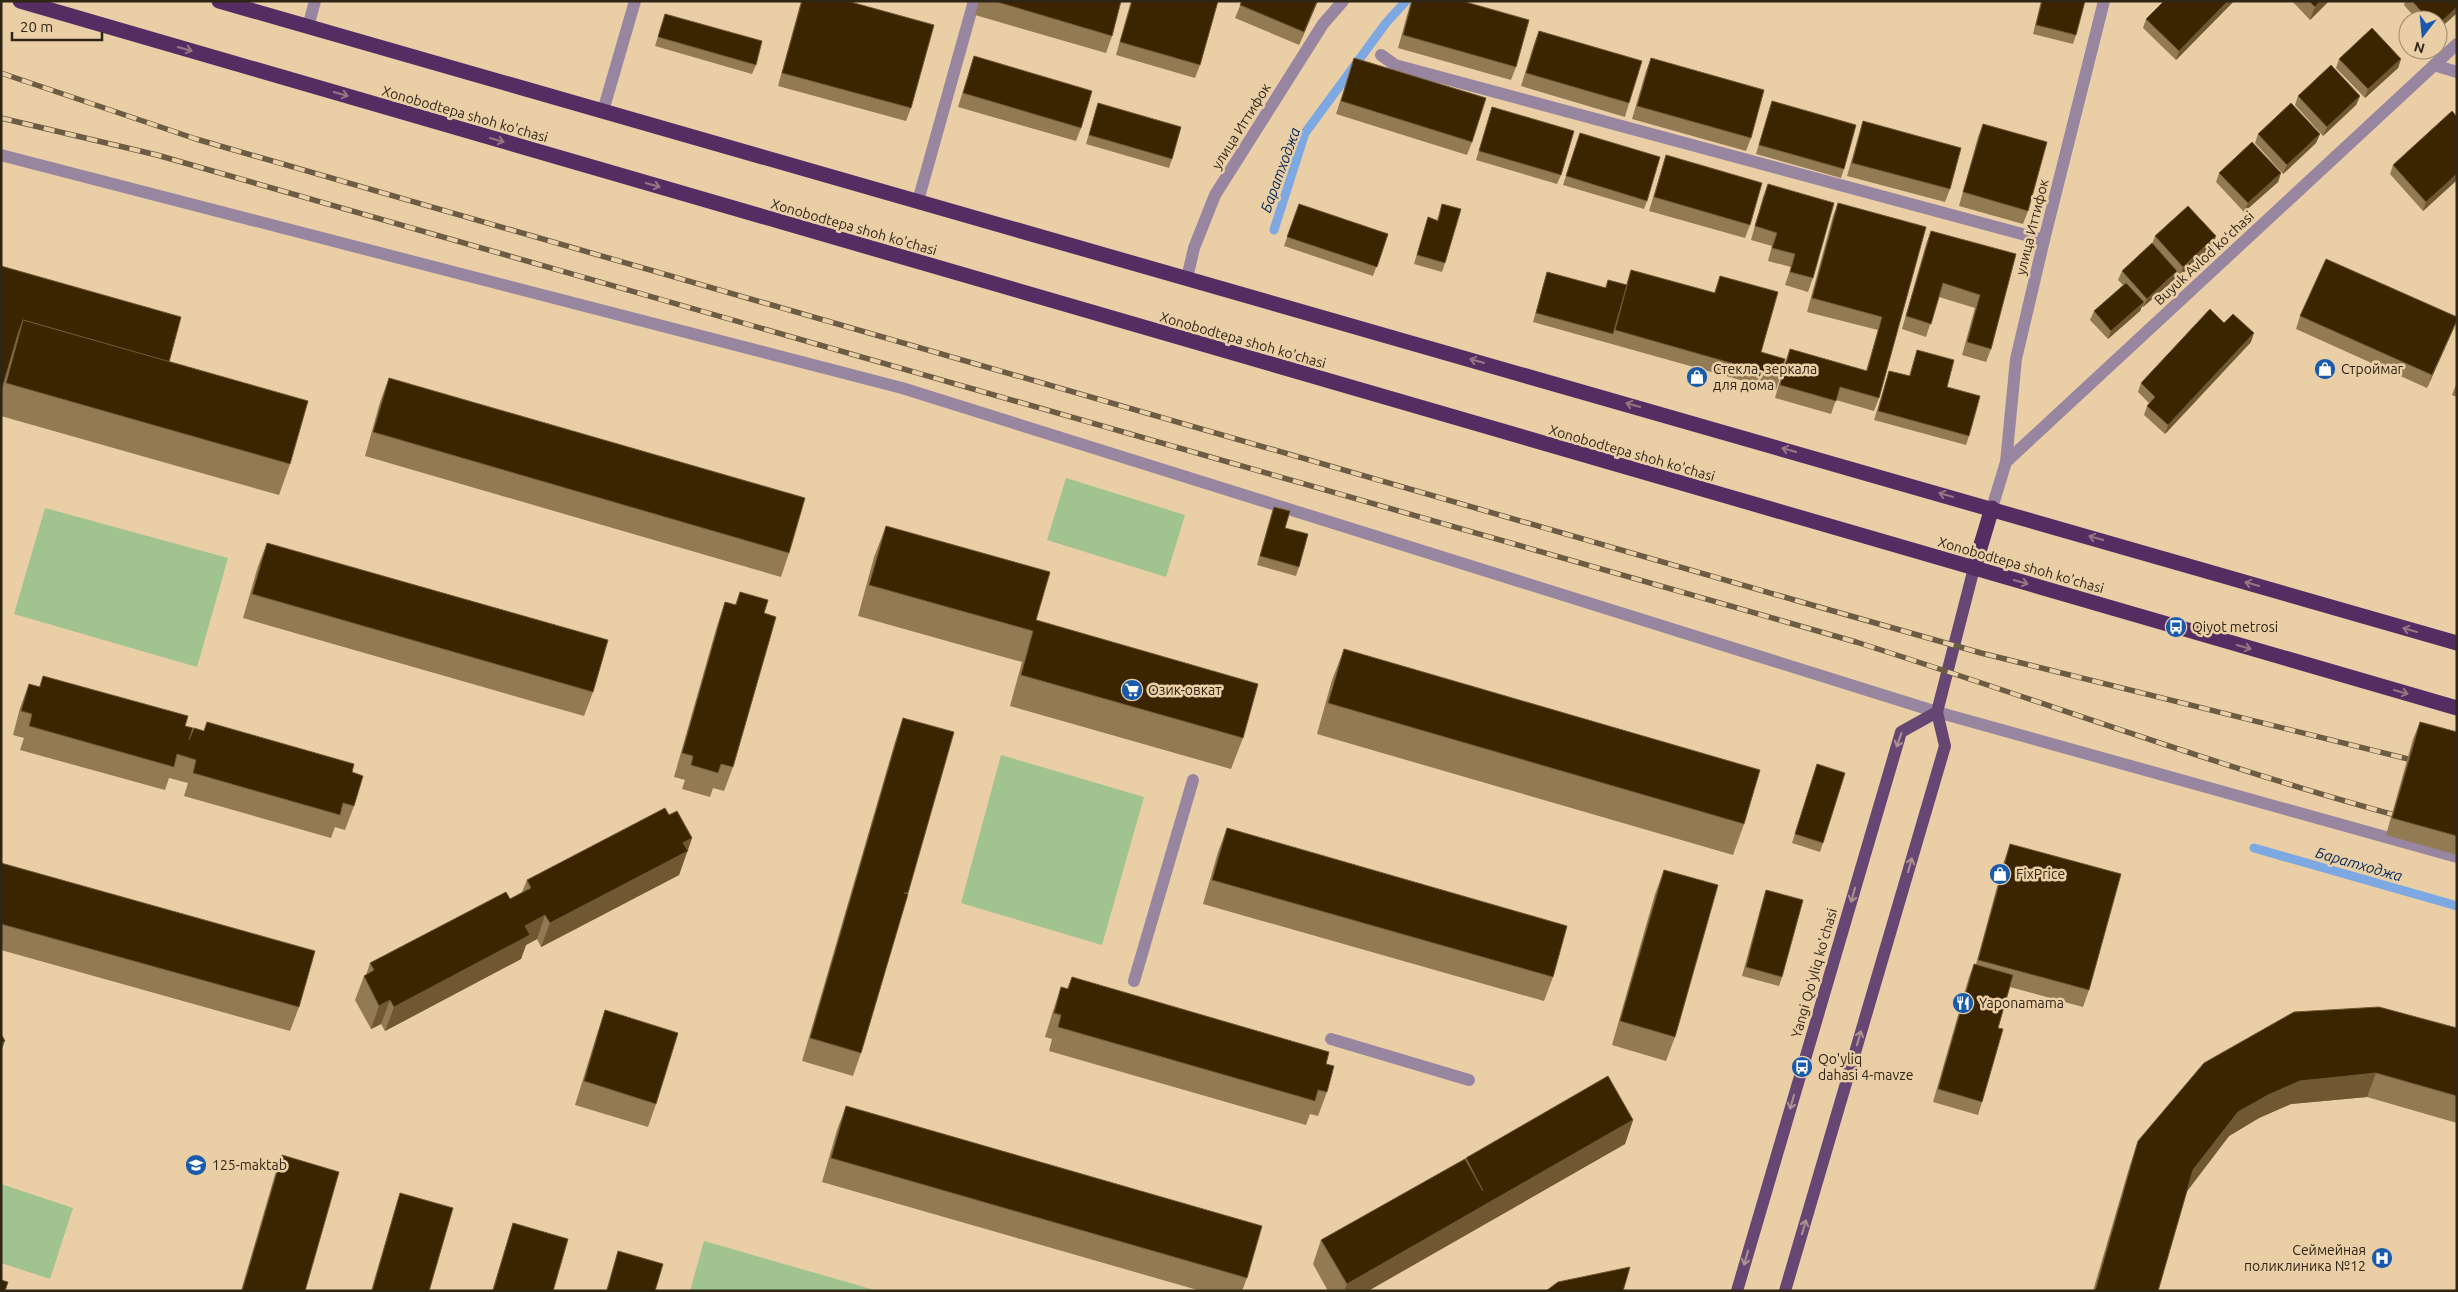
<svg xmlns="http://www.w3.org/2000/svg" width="2458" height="1292" font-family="Ubuntu,sans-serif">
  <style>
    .green { fill: #a0c390 }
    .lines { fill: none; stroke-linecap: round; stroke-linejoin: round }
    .stream { stroke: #7da8e2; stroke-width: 9 }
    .minor { stroke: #9886a0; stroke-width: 12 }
    .major { stroke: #664673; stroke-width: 12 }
    .highway { stroke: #542e63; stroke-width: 15 }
    .rail-casing { stroke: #6c5c44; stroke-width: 5.5 }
    .rail { stroke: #eacea6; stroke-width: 4; stroke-dasharray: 11; stroke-linecap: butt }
    .wall { fill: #927a53 }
    .shaded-wall { fill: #705832 }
    .building { fill: #3b2500; stroke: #705832 }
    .oneway { stroke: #987681 }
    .oneway2 { stroke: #af918f }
    .labels { text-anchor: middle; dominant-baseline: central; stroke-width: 5; stroke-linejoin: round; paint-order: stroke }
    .street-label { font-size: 14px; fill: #2f2515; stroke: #eacea6 }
    .poi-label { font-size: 14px; fill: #2f2515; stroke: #eacea6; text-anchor: start }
    .water-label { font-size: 15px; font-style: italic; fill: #00285a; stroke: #eacea6 }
  </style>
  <rect width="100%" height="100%" fill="#eacea6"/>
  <g class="green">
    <polygon points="1066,478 1185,515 1166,577 1047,540"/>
    <polygon points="45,508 228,558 197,667 14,614"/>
    <polygon points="1001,755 1144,797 1102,945 961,903"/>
    <polygon points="1,1184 73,1208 50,1279 1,1263"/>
    <polygon points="704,1241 878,1291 690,1291"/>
  </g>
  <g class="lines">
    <g class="stream">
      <polyline points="1274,230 1305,133 1386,23 1406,1"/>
      <polyline points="2254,848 2457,906"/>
    </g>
    <g class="minor">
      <polyline points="308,27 315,1"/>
      <polyline points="1381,55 1395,65 2044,240"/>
      <polyline points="2434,65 2457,72"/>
      <polyline points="603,111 635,1"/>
      <polyline points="1,155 902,388 1937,712 2457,857"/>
      <polyline points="918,201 974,1"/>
      <polyline points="1187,278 1194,248 1215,195 1323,24 1343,1"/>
      <polyline points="2006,462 2016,359 2044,240 2104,1"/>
      <polyline points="1992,508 2006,462 2457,44"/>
      <polyline points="1134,981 1193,780"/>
      <polyline points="1331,1039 1469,1080"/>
    </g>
    <g class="major">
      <polyline points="1737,1291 1901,732 1937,712"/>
      <polyline points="1785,1291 1945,746 1937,712 1974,568"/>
    </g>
    <g class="highway">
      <polyline points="20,1 2457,708"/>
      <polyline points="219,1 2457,643"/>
      <polyline points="1974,568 1992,508"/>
    </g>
    <g class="rail-casing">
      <g id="rail">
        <polyline points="1,73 196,139 1798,601 1981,653 2420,762"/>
        <path d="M1,118l156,37 1699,487c184,58 364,126 550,176"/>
      </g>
    </g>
    <use href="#rail" class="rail"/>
  </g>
  <g class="wall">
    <polygon points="801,1 847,1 911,108 906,121 778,86"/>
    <polygon points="979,1 1121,1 1112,36 1106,53 975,15"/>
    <polygon points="1131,1 1218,1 1200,65 1195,78 1116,55"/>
    <polygon points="1242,1 1318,1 1299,45 1235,18"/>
    <polygon points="1411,1 1462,1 1516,67 1511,80 1398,48"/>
    <polygon points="2041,1 2085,1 2076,35 2073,44 2033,34"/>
    <polygon points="2234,1 2176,60 2143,28 2146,19"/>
    <polygon points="2292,1 2329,1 2310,20"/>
    <polygon points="2405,1 2457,1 2457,13 2438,30 2438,20 2417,20 2404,5"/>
    <polygon points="665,14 756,65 752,74 655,46"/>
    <polygon points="1539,31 1629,103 1625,117 1521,86 1534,44"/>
    <polygon points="974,56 1081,128 1076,141 958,107"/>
    <polygon points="1354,58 1472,142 1467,155 1336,114"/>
    <polygon points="1651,58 1751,138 1746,151 1632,119 1646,71"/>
    <polygon points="2339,59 2401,59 2398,68 2365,98 2336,68"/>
    <polygon points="2298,96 2360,96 2356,105 2323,136 2295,105"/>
    <polygon points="1772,101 1844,169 1841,178 1756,154"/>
    <polygon points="1098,103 1172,159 1169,168 1086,144"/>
    <polygon points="1492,107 1561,175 1557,184 1476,160"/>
    <polygon points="1863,121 1950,189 1945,202 1847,176 1859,134"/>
    <polygon points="1983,124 2028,211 2023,224 1959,206 1978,137"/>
    <polygon points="1580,133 1647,201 1644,209 1563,185"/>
    <polygon points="2258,134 2320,134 2316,143 2283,174 2255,143"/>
    <polygon points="1666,155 1750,225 1745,238 1649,211 1662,168"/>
    <polygon points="2393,165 2457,180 2423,211 2390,174"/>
    <polygon points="2219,173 2281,173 2278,182 2244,212 2216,182"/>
    <polygon points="1768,184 1813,278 1808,292 1785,285 1791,267 1768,261 1772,246 1751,240 1763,197"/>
    <polygon points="1838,203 1926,227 1879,398 1874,411 1836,400 1831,414 1775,398 1785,362 1790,349 1866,371 1878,330 1807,312 1833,216"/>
    <polygon points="1299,204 1388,234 1373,276 1284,246"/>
    <polygon points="1442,204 1445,263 1442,272 1414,264 1428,217 1437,220"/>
    <polygon points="1931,231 2016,254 1991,349 1986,362 1962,355 1975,308 1939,297 1926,337 1902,329 1926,244"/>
    <polygon points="2155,236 2216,236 2213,245 2180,276 2177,272 2174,280 2143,307 2142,306 2140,311 2108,339 2090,320 2094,311 2123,285 2118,280 2122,271 2152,244"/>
    <polygon points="1,266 169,362 290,464 279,495 1,416"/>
    <polygon points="1631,270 1714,293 1720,276 1761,352 1780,377 1776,390 1533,322 1547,272 1605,288 1608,280 1626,285"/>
    <polygon points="2300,316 2457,321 2453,330 2427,388 2296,329"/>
    <polygon points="2224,323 2251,342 2165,434 2144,415 2147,406 2149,403 2138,392 2141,383"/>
    <polygon points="1917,350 1947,387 1969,436 1966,445 1874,420 1889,371 1909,376"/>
    <polygon points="389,378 789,553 781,577 365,456 380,402"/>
    <polygon points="2457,382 2457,397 2452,395"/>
    <polygon points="1274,507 1285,528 1299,567 1296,576 1257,565 1271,515"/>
    <polygon points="886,526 1036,620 1243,738 1231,769 1010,706 1022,662 858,616 874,557"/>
    <polygon points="267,543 593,692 584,716 243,618 258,566"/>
    <polygon points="740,592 764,613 733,767 724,791 713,788 710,797 682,789 685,780 674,777 717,626 725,602 735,605"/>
    <polygon points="1344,649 1744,824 1733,855 1317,734 1332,680"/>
    <polygon points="43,676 185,726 189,740 204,731 207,722 352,772 354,806 345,830 335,827 331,838 184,796 188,783 169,778 165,790 20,750 24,738 13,735 20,708 29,684 39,687"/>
    <polygon points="903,718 908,893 861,1053 853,1076 802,1061 895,742"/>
    <polygon points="2420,722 2457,732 2457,855 2386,835 2413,739"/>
    <polygon points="1817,764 1823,843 1820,852 1792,843"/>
    <polygon points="669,815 692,838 679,875 541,947 537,939 526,945 521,959 385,1031 381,1024 371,1029 355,1000 364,976 366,975 370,963 510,899 522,892 527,880"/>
    <polygon points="1227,828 1553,977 1544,1001 1203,904 1218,852"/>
    <polygon points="2010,844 2089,990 2083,1007 2010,987 1998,1028 1982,1102 1978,1115 1933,1102 1969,977 1974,964 1976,964 2004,861"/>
    <polygon points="1,863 299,1007 290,1031 1,950"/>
    <polygon points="1664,870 1675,1037 1666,1061 1612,1045 1655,894"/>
    <polygon points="1766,890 1782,977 1779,986 1742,976 1763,899"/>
    <polygon points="1072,977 1326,1064 1327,1092 1318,1116 1310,1114 1306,1125 1049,1051 1052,1039 1045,1037 1053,1011 1061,987 1067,989"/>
    <polygon points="605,1010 656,1104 648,1127 575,1105 597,1034"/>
    <polygon points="2457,1028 2457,1123 2367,1097 2291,1104 2259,1118 2229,1136 2187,1191 2158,1291 2093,1291 2130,1165 2138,1141"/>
    <polygon points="846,1106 1247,1278 1242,1291 1201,1291 822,1182 837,1130"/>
    <polygon points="1633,1120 1625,1144 1368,1291 1328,1291 1313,1264 1321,1240 1465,1159 1466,1158"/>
    <polygon points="282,1155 305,1291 241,1291 278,1164"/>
    <polygon points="400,1193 429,1291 371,1291 397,1202"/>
    <polygon points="513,1223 553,1291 492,1291"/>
    <polygon points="618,1251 655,1291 606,1291"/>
  </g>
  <g class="shaded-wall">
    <polygon points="1317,1 1318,1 1299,45 1304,32"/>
    <polygon points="2228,1 2234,1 2176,60 2179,51"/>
    <polygon points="2320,1 2329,1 2310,20 2315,7"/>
    <polygon points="2457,7 2457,13 2438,30 2438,25"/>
    <polygon points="2401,59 2398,68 2365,98 2368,89"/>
    <polygon points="2360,96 2356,105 2323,136 2327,127"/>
    <polygon points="2320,134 2316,143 2283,174 2287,165"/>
    <polygon points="2281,173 2278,182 2244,212 2248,203"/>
    <polygon points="2457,174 2457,180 2423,211 2426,202"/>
    <polygon points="2216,236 2213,245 2180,276 2183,267"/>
    <polygon points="2177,271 2174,280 2143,307 2147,299"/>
    <polygon points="2144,302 2140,311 2108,339 2111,331"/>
    <polygon points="2457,320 2453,330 2427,388 2432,375"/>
    <polygon points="2254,333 2251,342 2165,434 2168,425"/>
    <polygon points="692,838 679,875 541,947 550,923"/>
    <polygon points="545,915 537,939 526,945 521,959 385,1031 394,1007 525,926"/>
    <polygon points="390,1000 381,1024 371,1029 379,1006"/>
    <polygon points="5,1041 1,1051 1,1043"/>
    <polygon points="2376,1073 2367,1097 2291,1104 2259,1118 2229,1136 2185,1194 2193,1170 2238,1112 2268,1095 2300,1081"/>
    <polygon points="1633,1120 1625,1144 1368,1291 1344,1291 1347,1284"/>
  </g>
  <g class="building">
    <polygon points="802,1 847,1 934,25 911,108 782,73"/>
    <polygon points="994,1 1121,1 1112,36"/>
    <polygon points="1132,1 1218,1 1200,65 1120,42"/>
    <polygon points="1242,1 1317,1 1304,32 1240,5"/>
    <polygon points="1412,1 1462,1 1529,20 1516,67 1403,35"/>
    <polygon points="2042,1 2085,1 2076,35 2036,25"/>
    <polygon points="2164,1 2228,1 2179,51 2146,19"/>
    <polygon points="2309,1 2320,1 2315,7"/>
    <polygon points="2412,1 2457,1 2457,7 2438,25 2438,20 2429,20"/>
    <polygon points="665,14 762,41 756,65 658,37"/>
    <polygon points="2372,28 2401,59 2368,89 2339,59"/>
    <polygon points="1539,31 1642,61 1629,103 1526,73"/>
    <polygon points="974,56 1092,91 1081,128 963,93"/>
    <polygon points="1354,58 1486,98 1472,142 1341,101"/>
    <polygon points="1651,58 1764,90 1751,138 1637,106"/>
    <polygon points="2331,65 2360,96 2327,127 2298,96"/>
    <polygon points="1772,101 1856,125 1844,169 1759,145"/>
    <polygon points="1098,103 1181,127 1172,159 1089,135"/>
    <polygon points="2291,103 2320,134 2287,165 2258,134"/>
    <polygon points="1492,107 1574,131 1561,175 1479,151"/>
    <polygon points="2452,111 2457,117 2457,174 2426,202 2393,165"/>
    <polygon points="1863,121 1961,148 1950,189 1852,163"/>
    <polygon points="1983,124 2047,142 2028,211 1963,192"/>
    <polygon points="1580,133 1660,157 1647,201 1566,176"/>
    <polygon points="2252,142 2281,173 2248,203 2219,173"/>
    <polygon points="1666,155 1762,183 1750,225 1654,197"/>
    <polygon points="1768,184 1834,203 1813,278 1790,272 1795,254 1772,248 1777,233 1755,226"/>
    <polygon points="1838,203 1926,227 1879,398 1840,387 1836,401 1780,385 1790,349 1867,371 1882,317 1812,298"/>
    <polygon points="1299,204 1388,234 1377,267 1287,237"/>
    <polygon points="1442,204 1461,209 1445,263 1417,255 1428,217 1438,221"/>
    <polygon points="2188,206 2216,236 2183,267 2155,236"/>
    <polygon points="1931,231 2016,254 1991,349 1967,342 1980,295 1943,283 1931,324 1906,316"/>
    <polygon points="2152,243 2177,271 2147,299 2122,271"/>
    <polygon points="2326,259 2457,317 2457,320 2432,375 2300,316"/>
    <polygon points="1,266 181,317 169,362 23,320 18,334 1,392"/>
    <polygon points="1631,270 1715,293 1720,276 1778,292 1761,352 1785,359 1780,377 1615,330"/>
    <polygon points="1547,272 1606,288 1608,280 1627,285 1613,334 1536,313"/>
    <polygon points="2126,283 2144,302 2111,331 2094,311"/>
    <polygon points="2210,309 2224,323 2233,314 2254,333 2168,425 2147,406 2155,397 2141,383"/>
    <polygon points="23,320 308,401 290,464 6,383"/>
    <polygon points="1917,350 1954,360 1947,387 1980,396 1969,436 1878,411 1889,371 1910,376"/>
    <polygon points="389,378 805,498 789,553 373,432"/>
    <polygon points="1274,507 1290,511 1285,528 1308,534 1299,567 1260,556"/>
    <polygon points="886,526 1050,572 1036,620 1258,684 1243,738 1021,675 1033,631 869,585"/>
    <polygon points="267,543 608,640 593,692 252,594"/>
    <polygon points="740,592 768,600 764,613 776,617 733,767 721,764 718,773 691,765 693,756 682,753 725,602 736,605"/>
    <polygon points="1344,649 1760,770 1744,824 1328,703"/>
    <polygon points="43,676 188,716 185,726 193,728 189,740 194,728 204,731 207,722 354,764 352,772 363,776 354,806 343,803 340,815 193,773 196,760 177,754 174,767 29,726 32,714 21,711 29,684 40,687"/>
    <polygon points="903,718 954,732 908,893 904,893 908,894 861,1053 810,1038"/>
    <polygon points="2420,722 2457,732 2457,836 2392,818"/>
    <polygon points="1817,764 1845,773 1823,843 1795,834"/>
    <polygon points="665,808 669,815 677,811 692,838 683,843 688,851 550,923 545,915 525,926 530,935 394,1007 390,1000 379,1006 364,976 374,970 370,963 506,892 510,899 531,888 527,880"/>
    <polygon points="1227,828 1567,926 1553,977 1212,880"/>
    <polygon points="2010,844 2121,874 2089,990 1978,960"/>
    <polygon points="1,863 315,951 299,1007 1,924"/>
    <polygon points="1664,870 1718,885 1675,1037 1620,1021"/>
    <polygon points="1766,890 1803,900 1782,977 1746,967"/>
    <polygon points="1974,964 2013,975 1998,1028 2003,1029 1982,1102 1938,1089"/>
    <polygon points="1072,977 1329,1052 1326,1064 1334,1066 1327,1092 1318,1090 1315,1101 1058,1027 1061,1015 1054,1013 1061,987 1068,989"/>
    <polygon points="2379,1007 2457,1028 2457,1096 2376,1073 2300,1081 2268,1095 2238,1112 2193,1170 2158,1291 2095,1291 2138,1141 2204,1063 2294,1012"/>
    <polygon points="605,1010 678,1033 656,1104 584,1081"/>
    <polygon points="1,1034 5,1041 1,1043"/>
    <polygon points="1608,1076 1633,1120 1347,1284 1321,1240 1465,1159 1483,1191 1466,1158"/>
    <polygon points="846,1106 1262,1226 1247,1278 831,1158"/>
    <polygon points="282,1155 339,1172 305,1291 242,1291"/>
    <polygon points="400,1193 453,1208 429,1291 372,1291"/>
    <polygon points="513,1223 568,1239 553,1291 493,1291"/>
    <polygon points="618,1251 663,1264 655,1291 607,1291"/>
    <polygon points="1630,1267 1623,1291 1546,1291 1558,1282"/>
    <polygon points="1,1280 8,1282 5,1291 1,1291"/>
  </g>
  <defs><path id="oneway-shaft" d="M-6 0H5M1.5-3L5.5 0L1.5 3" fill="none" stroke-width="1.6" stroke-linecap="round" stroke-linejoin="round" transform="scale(1.25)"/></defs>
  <g class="oneway">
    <use href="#oneway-shaft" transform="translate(185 49) rotate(16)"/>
    <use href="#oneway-shaft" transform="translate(341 94) rotate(16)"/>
    <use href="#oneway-shaft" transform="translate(497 140) rotate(16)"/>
    <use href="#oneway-shaft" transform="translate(653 185) rotate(16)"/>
    <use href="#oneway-shaft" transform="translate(1477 361) rotate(-164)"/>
    <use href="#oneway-shaft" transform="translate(1633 405) rotate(-164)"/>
    <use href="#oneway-shaft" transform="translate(1789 450) rotate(-164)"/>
    <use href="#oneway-shaft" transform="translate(1946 495) rotate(-164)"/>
    <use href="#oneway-shaft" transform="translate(2096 538) rotate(-164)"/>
    <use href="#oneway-shaft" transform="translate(2021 582) rotate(16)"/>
    <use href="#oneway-shaft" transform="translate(2252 584) rotate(-164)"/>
    <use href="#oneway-shaft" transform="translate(2410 630) rotate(-164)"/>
    <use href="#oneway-shaft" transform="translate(2244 647) rotate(16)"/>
    <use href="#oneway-shaft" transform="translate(2401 692) rotate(16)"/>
  </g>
  <g class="oneway2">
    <use href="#oneway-shaft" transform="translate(1899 740) rotate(110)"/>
    <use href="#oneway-shaft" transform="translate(1910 865) rotate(-74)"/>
    <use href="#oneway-shaft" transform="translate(1853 895) rotate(106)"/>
    <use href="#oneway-shaft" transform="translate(1859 1038) rotate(-74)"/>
    <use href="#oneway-shaft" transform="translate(1792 1102) rotate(106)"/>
    <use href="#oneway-shaft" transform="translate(1804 1227) rotate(-74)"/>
    <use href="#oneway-shaft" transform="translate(1746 1258) rotate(106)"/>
  </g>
  <defs>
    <g id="shop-disc" transform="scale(1.125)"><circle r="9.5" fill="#185aab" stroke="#eacea6"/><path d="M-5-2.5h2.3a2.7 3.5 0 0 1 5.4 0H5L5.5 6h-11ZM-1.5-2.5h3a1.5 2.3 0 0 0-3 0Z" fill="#fff"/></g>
    <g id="bus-disc" transform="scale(1.125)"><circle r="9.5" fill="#185aab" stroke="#eacea6"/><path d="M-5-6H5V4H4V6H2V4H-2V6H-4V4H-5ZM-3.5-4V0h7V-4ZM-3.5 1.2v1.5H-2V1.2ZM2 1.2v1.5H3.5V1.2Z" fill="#fff"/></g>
    <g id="supermarket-disc" transform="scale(1.125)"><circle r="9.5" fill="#185aab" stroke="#eacea6"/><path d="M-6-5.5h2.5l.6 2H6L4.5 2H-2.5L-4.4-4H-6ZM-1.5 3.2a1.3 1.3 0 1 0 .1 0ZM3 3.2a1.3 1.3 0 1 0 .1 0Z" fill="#fff"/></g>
    <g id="restaurant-disc" transform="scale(1.125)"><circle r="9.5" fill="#185aab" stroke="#eacea6"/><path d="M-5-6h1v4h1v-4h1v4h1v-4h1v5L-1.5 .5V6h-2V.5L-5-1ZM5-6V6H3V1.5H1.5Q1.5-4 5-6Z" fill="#fff"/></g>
    <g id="school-disc" transform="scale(1.125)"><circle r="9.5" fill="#185aab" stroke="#eacea6"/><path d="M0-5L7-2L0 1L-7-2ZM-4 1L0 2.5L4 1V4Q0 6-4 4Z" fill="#fff"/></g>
    <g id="hospital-disc" transform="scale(1.125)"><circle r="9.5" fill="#185aab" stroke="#eacea6"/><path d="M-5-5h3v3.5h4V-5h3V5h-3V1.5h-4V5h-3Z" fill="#fff"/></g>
  </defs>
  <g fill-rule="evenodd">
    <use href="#shop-disc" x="2325" y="369"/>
    <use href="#shop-disc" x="1697" y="377"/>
    <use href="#bus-disc" x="2176" y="627"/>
    <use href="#supermarket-disc" x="1132" y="690"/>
    <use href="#shop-disc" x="2000" y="874"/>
    <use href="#restaurant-disc" x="1963" y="1003"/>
    <use href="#bus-disc" x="1802" y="1067"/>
    <use href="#school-disc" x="196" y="1165"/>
    <use href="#hospital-disc" x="2382" y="1258"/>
  </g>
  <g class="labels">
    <g class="street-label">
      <text transform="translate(465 114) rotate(16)">Xonobodtepa shoh ko'chasi</text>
      <text transform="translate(1241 126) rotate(-58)">улица Иттифок</text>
      <text transform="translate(854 227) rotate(16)">Xonobodtepa shoh ko'chasi</text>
      <text transform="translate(2032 227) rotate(-76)">улица Иттифок</text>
      <text transform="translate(2204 258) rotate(-43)">Buyuk Avlod koʻchasi</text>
      <text transform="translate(1243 340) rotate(16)">Xonobodtepa shoh ko'chasi</text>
      <text transform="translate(1632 453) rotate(16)">Xonobodtepa shoh ko'chasi</text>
      <text transform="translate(2021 565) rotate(16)">Xonobodtepa shoh ko'chasi</text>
      <text transform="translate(1814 973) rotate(-74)">Yangi Qo'yliq ko'chasi</text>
    </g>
    <g class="poi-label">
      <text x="1713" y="369">Стекла, зеркала<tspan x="1713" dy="16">для дома</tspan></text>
      <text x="2341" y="369">Строймаг</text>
      <text x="2192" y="627">Qiyot metrosi</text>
      <text x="1148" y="690">Озик-овкат</text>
      <text x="2016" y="874">FixPrice</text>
      <text x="1979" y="1003">Yaponamama</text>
      <text x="1818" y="1059">Qo'yliq<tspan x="1818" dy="16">dahasi 4-mavze</tspan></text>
      <text x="212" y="1165">125-maktab</text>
      <text x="2366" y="1250" text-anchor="end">Сеймейная<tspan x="2366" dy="16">поликлиника №12</tspan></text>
    </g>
    <g class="water-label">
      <text transform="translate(1280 170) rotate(-70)">Баратходжа</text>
      <text transform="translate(2359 864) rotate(16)">Баратходжа</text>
    </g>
  </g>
  <rect width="2458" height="1292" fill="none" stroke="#2f2515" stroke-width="5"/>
  <g transform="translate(2423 35) rotate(196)"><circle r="24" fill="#eacea6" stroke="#9f8a6c"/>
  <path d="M0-4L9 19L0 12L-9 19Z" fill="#185aab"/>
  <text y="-8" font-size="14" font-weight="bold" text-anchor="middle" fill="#2f2515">N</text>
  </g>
  <path d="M12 32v8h90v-8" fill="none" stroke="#2f2515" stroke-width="2.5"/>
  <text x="20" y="32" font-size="15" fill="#2f2515" stroke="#eacea6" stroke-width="4" paint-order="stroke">20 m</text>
</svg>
